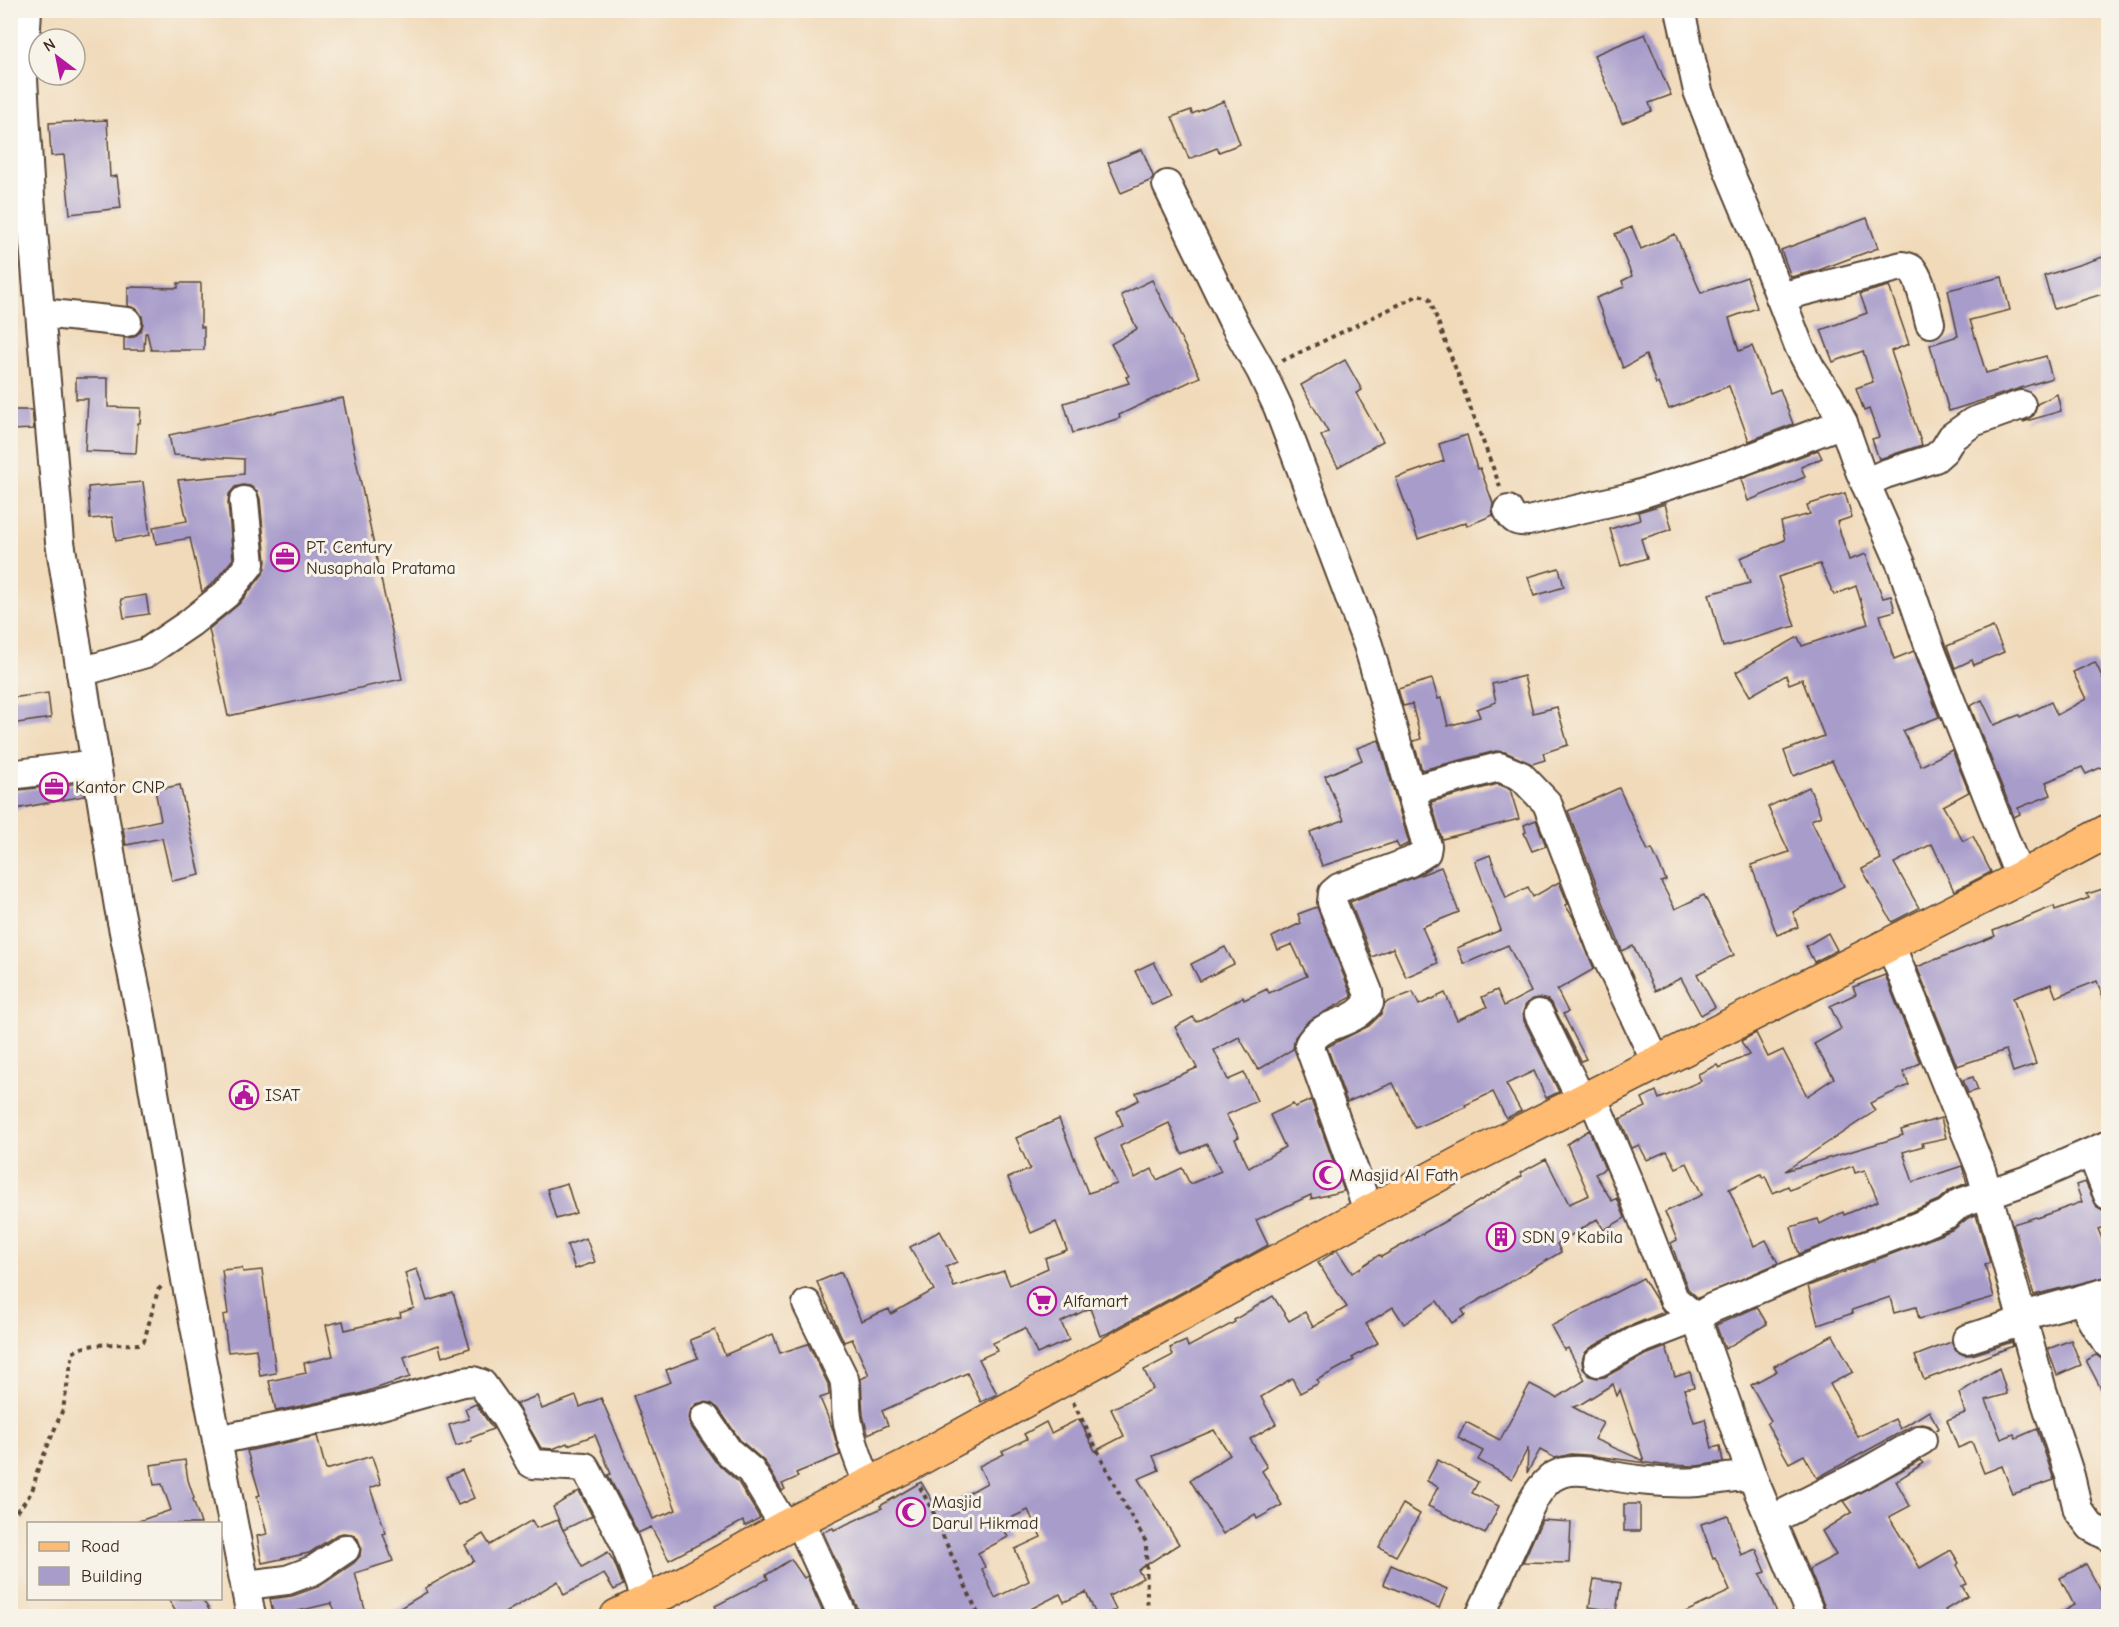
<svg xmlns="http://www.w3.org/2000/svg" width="2119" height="1627" font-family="'Comic Neue',sans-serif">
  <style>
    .building { fill: #a89ccb; fill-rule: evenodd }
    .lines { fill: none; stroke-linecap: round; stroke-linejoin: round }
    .minor-casing { stroke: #564435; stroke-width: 32 }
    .major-casing { stroke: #564435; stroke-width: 36 }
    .path { stroke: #564435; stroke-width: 4; stroke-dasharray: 4.5 4.5; stroke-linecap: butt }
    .minor { stroke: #fff; stroke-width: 28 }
    .major { stroke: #febb71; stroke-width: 33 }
    .labels { text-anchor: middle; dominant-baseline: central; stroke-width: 6; stroke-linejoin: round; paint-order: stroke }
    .poi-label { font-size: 18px; fill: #3b2a1e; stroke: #f7f3e8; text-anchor: start }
  </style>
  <rect width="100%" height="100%" fill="#f7f3e8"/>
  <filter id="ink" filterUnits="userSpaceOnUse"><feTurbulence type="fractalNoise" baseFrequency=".0167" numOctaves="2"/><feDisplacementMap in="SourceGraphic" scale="12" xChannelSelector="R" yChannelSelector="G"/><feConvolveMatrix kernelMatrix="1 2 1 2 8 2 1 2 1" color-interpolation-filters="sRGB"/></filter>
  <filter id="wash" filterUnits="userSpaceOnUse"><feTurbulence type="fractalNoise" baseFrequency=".008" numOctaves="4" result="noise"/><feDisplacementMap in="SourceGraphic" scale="24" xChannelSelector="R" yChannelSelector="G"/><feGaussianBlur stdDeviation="1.35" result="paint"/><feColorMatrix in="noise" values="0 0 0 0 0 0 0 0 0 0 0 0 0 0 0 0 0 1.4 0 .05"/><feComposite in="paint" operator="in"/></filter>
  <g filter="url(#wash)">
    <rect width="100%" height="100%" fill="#f1daba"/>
    <g id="blocks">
      <g class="building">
        <polygon points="1645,34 1671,95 1649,103 1652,111 1622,123 1594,55"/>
        <polygon points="1224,101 1240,144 1219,152 1217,148 1189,159 1172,117 1191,110 1192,114"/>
        <polygon points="107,120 110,177 117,176 121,208 70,214 64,155 51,156 49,123"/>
        <polygon points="1142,149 1153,176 1152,180 1121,193 1108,163"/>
        <polygon points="1867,218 1878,248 1819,270 1791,277 1781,250"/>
        <polygon points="1632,227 1641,249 1675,234 1701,293 1747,277 1757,308 1729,318 1739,351 1752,346 1770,393 1780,389 1793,424 1749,441 1729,386 1669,409 1658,383 1656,384 1646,355 1623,368 1596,298 1624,287 1622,281 1632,276 1615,234"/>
        <polygon points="2109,255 2109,292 2054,309 2044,276"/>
        <polygon points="2002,277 2010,310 1970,320 1986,373 2046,356 2052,378 1949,411 1930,345 1958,336 1948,290"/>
        <polygon points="1152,280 1200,377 1119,415 1120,418 1073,433 1064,403 1129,383 1126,377 1129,376 1111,344 1137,329 1121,295"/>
        <polygon points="178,283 201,283 201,327 204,327 204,350 151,350 147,333 145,333 144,350 124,350 124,338 134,337 141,331 143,323 142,316 137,309 128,306 128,287 178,288"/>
        <polygon points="1889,286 1909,344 1891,351 1922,445 1879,459 1872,439 1879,437 1869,409 1864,411 1856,388 1873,382 1863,351 1833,362 1821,330 1867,313 1860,294"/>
        <polygon points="1345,360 1362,390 1356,393 1383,441 1338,467 1321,436 1328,432 1301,385"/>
        <polygon points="76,378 108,378 108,407 141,408 140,423 138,423 136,453 85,451 88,399 76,399"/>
        <polygon points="2057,394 2061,411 2023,422 2034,415 2037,404"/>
        <polygon points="343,398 402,679 228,716 209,629 239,604 263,574 266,562 260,499 257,491 250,486 243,485 235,487 229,494 228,503 233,559 214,582 202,592 190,538 156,544 153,527 187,521 178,480 244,474 244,459 173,455 169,435"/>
        <polygon points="10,410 32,410 34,429 10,430"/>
        <polygon points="1467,435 1477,469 1480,468 1493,503 1492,509 1493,515 1467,526 1466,522 1418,539 1396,478 1444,461 1439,444"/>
        <polygon points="1818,450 1822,458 1801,467 1805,477 1748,501 1741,479"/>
        <polygon points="143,482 150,535 116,541 112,517 90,519 88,487"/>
        <polygon points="1845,493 1852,517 1837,522 1849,560 1866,554 1883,598 1891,596 1895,611 1880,615 1894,659 1914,651 1939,717 1903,731 1921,766 1952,750 1969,792 1943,806 1963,841 1973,836 1991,872 1954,891 1932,844 1894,863 1919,908 1892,922 1862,869 1881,859 1832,761 1793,776 1784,751 1824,736 1802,679 1789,684 1786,675 1750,696 1736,672 1798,637 1802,646 1868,624 1856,586 1834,595 1820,564 1778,577 1795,626 1723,647 1709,594 1750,583 1740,558 1785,540 1781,522 1810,514 1807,505"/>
        <polygon points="1665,504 1672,529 1641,539 1647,558 1621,566 1610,529 1640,520 1638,512"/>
        <polygon points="1559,568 1564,587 1534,596 1528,577"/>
        <polygon points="146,595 149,614 124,618 121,599"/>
        <polygon points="1993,627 2004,652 1974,665 1972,660 1955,668 1947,646"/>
        <polygon points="2095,662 2109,691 2109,764 2086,774 2082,767 2046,782 2051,795 2018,808 2020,814 2014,817 1970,706 1982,700 1994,725 2019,715 2020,717 2051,702 2057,715 2086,699 2073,672"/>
        <polygon points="1524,676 1533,713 1557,707 1568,745 1543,753 1545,760 1532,764 1505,752 1496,751 1422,770 1413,741 1421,739 1412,704 1403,706 1398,689 1432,679 1438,699 1441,698 1448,726 1480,717 1477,709 1496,702 1492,684"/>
        <polygon points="48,693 51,718 11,724 11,698"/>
        <polygon points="1379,740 1409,843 1399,848 1396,842 1322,866 1310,832 1344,820 1325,776 1362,760 1357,748"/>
        <polygon points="81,783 84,796 10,810 10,791"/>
        <polygon points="1498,784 1510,789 1519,819 1442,839 1431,802"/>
        <polygon points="180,785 200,875 172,881 162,838 126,845 123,828 161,820 155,790"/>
        <polygon points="1809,787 1821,816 1811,820 1844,886 1793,912 1798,927 1777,935 1751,865 1789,852 1768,807"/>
        <polygon points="1619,788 1648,851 1652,849 1666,880 1661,882 1675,909 1704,895 1734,955 1697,974 1715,1007 1701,1015 1681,978 1655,991 1633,946 1622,951 1568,811"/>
        <polygon points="1536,820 1546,846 1532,851 1524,833 1526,832 1524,825"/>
        <polygon points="1490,855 1506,898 1528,887 1533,897 1559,882 1568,904 1565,905 1573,917 1594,969 1557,990 1568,1012 1563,1014 1586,1059 1581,1061 1553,1006 1548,1000 1539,998 1532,999 1526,1004 1523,1012 1524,1021 1559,1092 1546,1098 1534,1071 1506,1084 1521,1111 1506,1118 1493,1092 1465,1105 1466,1107 1415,1128 1393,1083 1347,1102 1327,1047 1369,1026 1381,1014 1385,1003 1413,992 1419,1005 1445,993 1457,1020 1487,1007 1482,997 1497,990 1504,1006 1531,992 1508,945 1464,964 1457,948 1501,930 1475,861"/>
        <polygon points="1441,867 1459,912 1422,927 1438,963 1406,977 1393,948 1372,957 1350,902"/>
        <polygon points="2109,887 2109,1008 2107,1009 2097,981 2056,997 2051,984 2013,998 2036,1064 2013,1072 2006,1050 1957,1066 1917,967 1995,936 1993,931 2054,906 2055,910 2089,898 2087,894"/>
        <path d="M1317,907l35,90 -44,24 -13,16 -2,12 -35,21 -19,-33 -25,13 14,30 16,-7 13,28 -31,14 13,22 -4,2 14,29 36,-21 -15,-32 23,-11 2,3 16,-7 33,91 -33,8v-4l-55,25 12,25 -160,88 -8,3 -10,-28 -29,14 8,18 -32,14 -12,-26 -32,15 4,8 -18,8 18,35 -16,8 -14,-29 -85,38 6,14 -20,9 -5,-19 -2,-36 8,-4 -17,-36 -8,3 -27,-60 24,-10 20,49 28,-12 2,5 43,-24 -24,-43 30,-16 17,31 -11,5 8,20 50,-16 6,14 38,-17 -3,-10 22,-8 -11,-28 -25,11 -23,-55 22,-9 -14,-31 43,-19 29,74 29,-9 -22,-46 28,-13 -6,-14 22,-11 -3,-7 61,-25 -22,-41 18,-10 3,5 47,-25 1,3 23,-11 2,4 38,-17 -15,-32 -14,6 -6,-13 29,-14 -3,-9zM1169,1123l13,31 25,-10 14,27 -31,13 -8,-16 -25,12 -5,-11 -17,9 -15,-32z"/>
        <polygon points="1828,933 1837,950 1814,962 1806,946"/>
        <polygon points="1225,947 1234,964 1200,981 1191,964"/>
        <polygon points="1154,962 1171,996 1152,1005 1135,971"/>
        <polygon points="1885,975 1920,1063 1903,1072 1909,1085 1870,1103 1875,1111 1785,1171 1886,1141 1903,1135 1901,1130 1941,1118 1946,1138 1922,1143 1923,1146 1903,1152 1913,1182 1962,1166 1967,1183 1950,1190 1938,1200 1906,1214 1799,1254 1791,1227 1818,1219 1820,1224 1843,1212 1844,1215 1878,1201 1865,1170 1855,1173 1853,1166 1822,1177 1822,1176 1790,1190 1788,1186 1773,1193 1765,1176 1763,1178 1761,1174 1729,1189 1754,1246 1766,1240 1778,1263 1698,1298 1688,1289 1684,1279 1671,1243 1677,1240 1665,1212 1702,1195 1687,1163 1676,1168 1667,1151 1647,1160 1639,1145 1632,1148 1620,1119 1646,1107 1642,1098 1656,1091 1659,1099 1701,1081 1698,1074 1717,1065 1719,1068 1749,1055 1741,1041 1756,1033 1768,1057 1783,1050 1807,1096 1834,1078 1814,1044 1841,1029 1830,1006 1856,994 1853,987"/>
        <polygon points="1973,1077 1978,1090 1968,1093 1963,1080"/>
        <path d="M1589,1130l16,39 -10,5 17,27 5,-3 8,20 -21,12 -7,-11 -40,25 4,8 -99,58 3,5 -13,8 -15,-22 -33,23 -11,-17 -27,17 12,19 -26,15 2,2 -37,20 2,3 -19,10 -8,-15 -31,19 15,27 -26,15 17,28 -5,4 20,34 -25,14 -2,-5 -32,20 -33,-54 40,-25 -16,-25 -61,26 6,14 -21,9 41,65 -41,26 5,8 -34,18 7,14 -19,7 -11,-25 -22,10 -4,-8 -45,23h-156l-1,-8 -35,-77 10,-4 1,2 48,-22 -2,-2 41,-24 17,28 49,-27 -8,-17 25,-12 -2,-3 25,-12 -3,-5 22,-12 5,11 28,-14 16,32 29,-15 -13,-27 42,-20 -9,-19 29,-15 -3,-7 16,-7 2,6 47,-25 -1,-2 39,-24 16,25 16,-9 8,15 34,-20 -29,-44 19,-13 15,23 27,-18 2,2 61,-34 80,-47 -2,-3 26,-14 23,45 20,-9 -22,-51zM1028,1510l13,27 -26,12 14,32 -34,17 -13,-29 3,-2 -7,-14 30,-16 -8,-14z"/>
        <polygon points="2085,1182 2097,1207 2109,1213 2109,1225 2098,1229 2109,1256 2109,1276 2034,1295 2013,1224 2036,1217 2037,1218 2082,1202 2076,1185"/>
        <polygon points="567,1183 576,1213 556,1219 547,1189"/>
        <polygon points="1976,1215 1990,1263 1985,1265 1994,1297 1919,1319 1916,1307 1894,1313 1890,1297 1852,1310 1853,1313 1818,1325 1808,1286 1918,1244 1954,1229 1968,1218"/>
        <polygon points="586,1238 595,1262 575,1269 567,1245"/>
        <polygon points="242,1268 243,1272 262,1270 276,1373 260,1376 256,1349 228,1352 223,1315 228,1314 222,1270"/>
        <polygon points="417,1269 427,1301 453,1293 470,1348 442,1357 439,1345 404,1357 410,1377 359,1394 276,1411 269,1381 306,1373 304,1363 333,1356 326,1325 343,1321 345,1330 401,1317 400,1313 414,1308 405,1273"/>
        <path d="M1643,1278l21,34 -36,15 -38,21 -6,6 -2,7 1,8 7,7 7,2 8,-1 38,-21 23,-9 9,30 15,-5 4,15 -10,2 10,33 11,-3 7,29 8,-2 3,16 -26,4 -35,-1 -75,-10 -16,-1 -16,4 -15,-8 -13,23 1,-25 -16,31 -34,-19 5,-9 -25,-13 8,-16 34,18 30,-56 27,14 28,-18 -17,-32 -4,2 -13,-24zM1613,1384l4,12 3,-6 24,71 -50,-22 9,-16 -30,-16 8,-3z"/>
        <polygon points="1757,1307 1767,1324 1725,1349 1716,1325"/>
        <polygon points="715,1330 725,1355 773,1334 780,1353 808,1344 828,1384 829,1395 820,1398 832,1427 840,1455 796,1473 798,1477 782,1484 785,1489 782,1491 765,1462 740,1440 718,1408 711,1403 704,1402 696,1404 690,1412 689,1420 691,1427 715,1461 738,1482 760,1518 745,1526 743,1521 669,1560 651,1527 638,1533 608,1475 611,1474 595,1435 568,1445 567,1443 553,1449 541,1448 516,1404 537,1396 542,1409 576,1396 580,1407 601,1398 653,1519 676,1510 633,1396 671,1382 666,1370 698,1358 690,1340"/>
        <polygon points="1833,1335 1853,1372 1830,1384 1858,1437 1895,1419 1900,1429 1929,1411 1939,1428 1935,1431 1930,1426 1923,1424 1914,1425 1817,1478 1804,1455 1789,1463 1767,1424 1771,1421 1751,1385 1777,1371 1774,1366"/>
        <polygon points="2071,1340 2081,1365 2057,1375 2048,1349"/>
        <polygon points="1951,1342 1956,1351 1964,1355 1972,1355 2012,1342 2013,1346 1924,1380 1915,1356"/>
        <polygon points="2096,1355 2102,1359 2109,1360 2109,1404 2086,1360"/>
        <polygon points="1999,1368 2007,1394 1986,1400 2001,1439 2014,1434 2016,1438 2037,1429 2054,1480 2013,1494 2002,1466 1984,1473 1972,1442 1958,1448 1947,1420 1965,1413 1959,1393"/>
        <polygon points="476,1404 493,1429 471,1438 472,1441 456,1446 449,1425 469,1419 465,1409"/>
        <polygon points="317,1436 326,1470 372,1456 381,1484 370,1488 386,1533 383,1534 393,1561 355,1573 367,1617 339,1617 331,1603 274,1617 270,1599 292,1596 320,1586 354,1563 360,1556 361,1547 358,1539 352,1534 343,1533 336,1535 309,1553 262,1563 257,1536 267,1534 257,1496 260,1495 247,1451"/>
        <polygon points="185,1460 188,1480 194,1498 193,1499 201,1524 139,1524 139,1521 171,1510 162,1484 154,1485 151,1465"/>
        <polygon points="1438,1460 1478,1482 1472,1493 1499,1506 1485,1534 1428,1506 1438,1487 1427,1481"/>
        <polygon points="1921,1460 1924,1463 1896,1481 1910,1506 1889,1517 1920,1568 1951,1550 1959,1563 1957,1565 1967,1584 1962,1586 1968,1596 1945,1610 1949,1617 1861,1617 1858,1611 1847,1617 1827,1617 1826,1610 1809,1569 1836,1555 1822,1531 1852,1512 1844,1501"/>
        <polygon points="462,1470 474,1498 458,1505 446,1477"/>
        <polygon points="579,1491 592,1516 563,1530 553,1507"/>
        <polygon points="1403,1504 1420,1514 1396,1556 1379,1547"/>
        <rect x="1624" y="1504" width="16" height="27"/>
        <polygon points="1728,1515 1741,1555 1756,1549 1766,1572 1760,1574 1779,1617 1675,1617 1730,1591 1715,1557 1713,1558 1701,1524"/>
        <polygon points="532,1520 536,1528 558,1520 582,1567 608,1552 614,1562 623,1585 614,1590 604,1574 564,1595 558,1581 498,1617 385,1617 427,1592 425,1588 474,1561 465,1545 483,1534 490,1545"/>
        <polygon points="1542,1520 1571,1522 1569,1563 1523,1562"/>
        <polygon points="791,1559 804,1578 807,1576 823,1613 817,1617 721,1617 715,1606 768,1579 766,1575"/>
        <polygon points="2086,1564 2109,1606 2109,1617 2053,1617 2074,1605 2060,1578"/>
        <polygon points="1391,1565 1447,1589 1439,1608 1383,1584"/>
        <polygon points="1594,1579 1621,1583 1616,1611 1589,1607"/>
        <polygon points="168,1599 202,1599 214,1617 179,1617"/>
      </g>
    </g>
  </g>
  <g filter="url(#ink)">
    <use href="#blocks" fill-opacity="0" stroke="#564435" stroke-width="1.5"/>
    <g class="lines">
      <g class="minor-casing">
        <g id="minor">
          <polyline points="27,10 23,79 30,197 60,542 119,907 141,1016 186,1280 251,1616"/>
          <polyline points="1680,10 1698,91 1729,171 1759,242 1799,346 1811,369 1829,395 1843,423 1860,471 1902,566 1931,651 2020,878"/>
          <path d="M1167,185l68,140 26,46 17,36 90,238 59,201 -1,6 -16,10 -71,26 -6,5 -1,9 36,90 1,11c-4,4 -9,10 -15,13 -15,9 -37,11 -45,29l60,168"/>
          <path d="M1780,297l122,-31c5,1 9,1 12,6 8,12 12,37 16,51"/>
          <polyline points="41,313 127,322"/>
          <polyline points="1865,483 1885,474 1935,458 1944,450 1952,437 1973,422 2021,405"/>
          <path d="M1508,510c5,10 9,12 20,11l103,-24 106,-34 106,-40"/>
          <polyline points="81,672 146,653 190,623 226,594 250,564 244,501"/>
          <polyline points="10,775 96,764"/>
          <polyline points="1411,790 1499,767 1521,776 1547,803 1601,945 1656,1062"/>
          <polyline points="1890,944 1981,1170 2042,1390 2070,1476 2078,1510 2091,1527 2108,1536"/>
          <polyline points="1539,1014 1582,1101"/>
          <polyline points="1592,1096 1632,1191 1674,1299 1696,1318 1752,1476 1811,1616"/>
          <polyline points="2092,1154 2108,1195"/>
          <path d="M2084,1299c4,19 13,29 24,45"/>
          <path d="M807,1304l37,75c3,13 1,25 3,38 3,23 13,45 21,67"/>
          <polyline points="2022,1316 2108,1292"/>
          <polyline points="1967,1339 2023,1321"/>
          <polyline points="1598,1362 1636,1341 1696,1318 1712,1308 1828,1260 1912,1229 1947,1214 1960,1203 2028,1180 2108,1145"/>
          <polyline points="705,1418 728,1451 751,1471 785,1527"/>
          <polyline points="217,1440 363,1410 463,1382 473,1381 482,1384 506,1418 530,1462 533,1464 585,1467 624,1541 646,1601"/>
          <polyline points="799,1520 843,1616"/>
          <polyline points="1771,1520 1868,1471 1922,1440"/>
          <polyline points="246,1585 287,1580 314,1570 345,1549"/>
          <path d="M1480,1616c12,-26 24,-52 36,-78 9,-20 17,-45 34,-59 13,-11 33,-9 48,-6 30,7 69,11 100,9 18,-2 36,-6 54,-6"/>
        </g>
      </g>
      <g class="major-casing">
        <polyline id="major" points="617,1616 686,1582 785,1527 908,1465 1252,1275 1464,1161 2020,878 2108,831"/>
      </g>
      <g class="path">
        <polyline points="1282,361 1419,295 1429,298 1501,489"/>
        <polyline points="1073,1402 1126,1507 1146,1542 1147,1599 1149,1616"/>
        <polyline points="920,1487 943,1531 943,1536 979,1616"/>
        <path d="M10,1518c13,-14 25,-25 26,-44l27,-65 10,-56c13,-12 49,-8 66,-9l5,-3 14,-51 6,-6"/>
      </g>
      <use href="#minor" class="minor"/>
      <use href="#major" class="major"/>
    </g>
  </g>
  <defs>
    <g id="office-ring" transform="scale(1.5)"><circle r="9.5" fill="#f7f3e8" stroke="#b5179e" stroke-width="1.5"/><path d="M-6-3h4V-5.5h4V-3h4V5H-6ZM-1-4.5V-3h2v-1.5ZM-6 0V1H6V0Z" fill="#b5179e"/></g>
    <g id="civic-ring" transform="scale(1.5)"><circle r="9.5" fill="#f7f3e8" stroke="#b5179e" stroke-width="1.5"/><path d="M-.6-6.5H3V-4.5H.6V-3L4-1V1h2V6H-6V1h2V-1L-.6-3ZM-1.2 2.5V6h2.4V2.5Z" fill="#b5179e"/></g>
    <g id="mosque-ring" transform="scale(1.5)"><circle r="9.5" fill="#f7f3e8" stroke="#b5179e" stroke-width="1.5"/><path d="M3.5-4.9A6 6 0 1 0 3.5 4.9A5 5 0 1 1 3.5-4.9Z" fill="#b5179e"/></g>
    <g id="building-ring" transform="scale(1.5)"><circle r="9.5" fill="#f7f3e8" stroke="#b5179e" stroke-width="1.5"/><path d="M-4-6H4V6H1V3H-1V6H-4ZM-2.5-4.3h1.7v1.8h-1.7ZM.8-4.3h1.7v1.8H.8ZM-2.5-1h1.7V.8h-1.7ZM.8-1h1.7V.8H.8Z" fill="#b5179e"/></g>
    <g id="supermarket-ring" transform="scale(1.5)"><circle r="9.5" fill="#f7f3e8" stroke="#b5179e" stroke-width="1.5"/><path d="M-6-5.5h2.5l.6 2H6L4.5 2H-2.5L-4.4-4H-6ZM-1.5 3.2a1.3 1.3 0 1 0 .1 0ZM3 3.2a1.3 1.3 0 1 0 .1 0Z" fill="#b5179e"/></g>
  </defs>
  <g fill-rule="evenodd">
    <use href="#office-ring" x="285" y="557"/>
    <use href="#office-ring" x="54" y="787"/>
    <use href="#civic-ring" x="244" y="1095"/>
    <use href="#mosque-ring" x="1328" y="1175"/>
    <use href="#building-ring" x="1501" y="1237"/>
    <use href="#supermarket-ring" x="1042" y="1301"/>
    <use href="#mosque-ring" x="911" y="1512"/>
  </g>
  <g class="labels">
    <g class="poi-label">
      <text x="306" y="547">PT. Century<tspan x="306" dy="21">Nusaphala Pratama</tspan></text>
      <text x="75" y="787">Kantor CNP</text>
      <text x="265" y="1095">ISAT</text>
      <text x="1349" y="1175">Masjid Al Fath</text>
      <text x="1522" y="1237">SDN 9 Kabila</text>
      <text x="1063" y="1301">Alfamart</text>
      <text x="932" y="1502">Masjid<tspan x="932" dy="21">Darul Hikmad</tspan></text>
    </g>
  </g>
  <rect width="2119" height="1627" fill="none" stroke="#f7f3e8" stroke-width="36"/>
  <rect x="27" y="1522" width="195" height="78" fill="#f7f3e8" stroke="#aca397" stroke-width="1.5"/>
  <rect x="39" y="1542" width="30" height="9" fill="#febb71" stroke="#aca397" stroke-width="1.5"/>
  <text x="81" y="1552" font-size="18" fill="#3b2a1e">Road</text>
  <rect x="39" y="1567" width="30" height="18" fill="#a89ccb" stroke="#aca397" stroke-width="1.5"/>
  <text x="81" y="1582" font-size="18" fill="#3b2a1e">Building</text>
  <g transform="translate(57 57) rotate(328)"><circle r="28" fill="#f7f3e8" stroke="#aca397" stroke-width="1.5"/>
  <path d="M0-4.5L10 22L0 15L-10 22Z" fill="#b5179e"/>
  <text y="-9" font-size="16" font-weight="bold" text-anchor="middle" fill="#3b2a1e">N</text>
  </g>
</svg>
